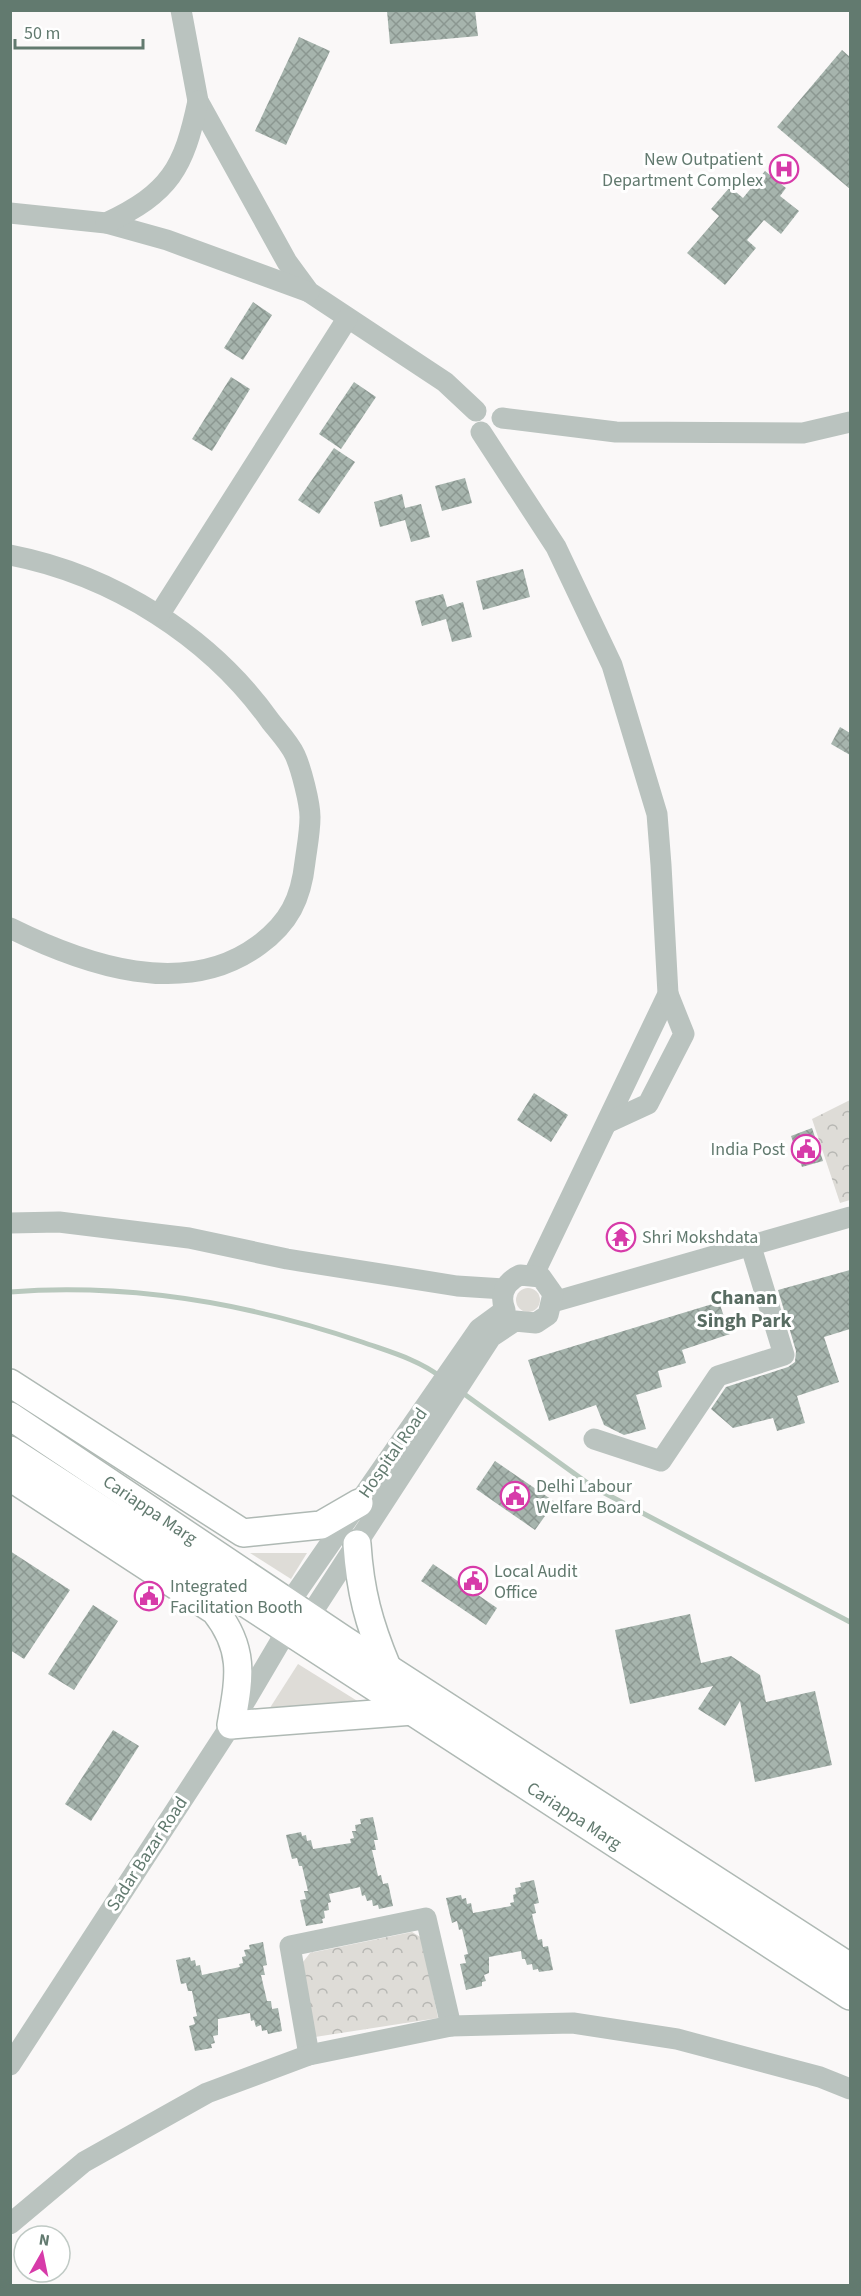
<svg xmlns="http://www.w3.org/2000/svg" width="861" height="2296" font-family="'Source Sans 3',sans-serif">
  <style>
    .green { fill: #dedcd7 }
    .park { fill: url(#park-crowns) }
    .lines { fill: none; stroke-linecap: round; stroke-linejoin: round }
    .stream { stroke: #b8c8bd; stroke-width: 5 }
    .building { fill: url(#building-cross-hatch) }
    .major-casing { stroke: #afb9b4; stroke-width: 30 }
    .minor { stroke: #bac3bf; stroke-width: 21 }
    .major { stroke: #fff; stroke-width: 27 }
    .labels { text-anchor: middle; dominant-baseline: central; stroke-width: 6; stroke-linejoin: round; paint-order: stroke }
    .poi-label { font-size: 18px; fill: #627a6f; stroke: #fff; text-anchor: start }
    .street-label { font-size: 18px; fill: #627a6f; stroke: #fff }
    .neighbourhood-label { font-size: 20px; font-weight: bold; fill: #586c62; stroke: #fff }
  </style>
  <defs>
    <pattern id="park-crowns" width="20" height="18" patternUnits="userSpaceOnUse" patternTransform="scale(1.5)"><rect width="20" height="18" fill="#dedcd7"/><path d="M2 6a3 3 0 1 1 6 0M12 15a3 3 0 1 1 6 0" fill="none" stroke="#b7b7b3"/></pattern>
    <pattern id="building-cross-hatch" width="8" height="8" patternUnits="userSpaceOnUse" patternTransform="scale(1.5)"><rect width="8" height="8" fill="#a6b4ad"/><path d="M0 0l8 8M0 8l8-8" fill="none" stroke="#8b9791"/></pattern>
  </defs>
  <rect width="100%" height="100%" fill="#faf8f8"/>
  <g class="green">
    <circle cx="528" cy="1300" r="12"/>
    <polygon points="250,1553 307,1553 291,1579"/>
    <polygon points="298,1664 359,1702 266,1714"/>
  </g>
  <g class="park">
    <polygon points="850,1100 850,1200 840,1203 812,1119"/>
    <polygon points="412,1932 422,1938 438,2018 315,2037 303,1962 310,1953"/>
  </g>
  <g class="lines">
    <g class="stream">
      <path d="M10,1292c119,-9 240,12 352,50 28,10 55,17 79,35"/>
      <polyline points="460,1391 593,1487 850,1622"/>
    </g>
  </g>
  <g class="building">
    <polygon points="475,10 478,36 390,44 387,11"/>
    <polygon points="299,37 330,51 286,145 255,131"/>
    <polygon points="842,50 850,57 850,189 777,127"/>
    <polygon points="765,171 786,188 780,196 799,211 781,234 764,220 747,240 756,248 725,285 687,253 719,216 711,209 730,187 743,198"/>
    <polygon points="253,302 272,315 243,360 224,348"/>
    <polygon points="231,377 250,389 212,451 192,439"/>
    <polygon points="354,382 376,397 341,449 319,434"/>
    <polygon points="334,448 355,462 319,514 298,500"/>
    <polygon points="465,478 472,503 442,511 435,486"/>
    <polygon points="402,494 405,508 421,504 430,537 411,542 405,520 380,527 374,502"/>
    <polygon points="523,569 530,597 483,610 476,581"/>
    <polygon points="443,594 447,607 463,602 472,637 452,642 446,619 422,626 415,601"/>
    <polygon points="840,727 850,733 850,755 831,744"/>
    <polygon points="534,1093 568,1115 551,1142 517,1120"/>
    <polygon points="812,1128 823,1161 802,1167 791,1136"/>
    <polygon points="850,1270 850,1329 824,1337 839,1382 797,1396 805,1423 777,1431 773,1418 733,1428 711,1409 726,1387 788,1367 795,1362 796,1351 778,1290"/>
    <polygon points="719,1302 730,1334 682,1350 686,1363 658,1371 662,1387 636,1395 646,1429 624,1435 604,1425 596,1405 549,1421 528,1360"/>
    <polygon points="495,1461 555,1502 535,1530 476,1489"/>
    <polygon points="10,1551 70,1590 24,1659 10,1650"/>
    <polygon points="433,1564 497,1608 486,1625 421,1581"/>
    <polygon points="93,1605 118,1621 74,1690 48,1674"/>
    <polygon points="690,1614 701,1663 731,1656 760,1675 766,1702 815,1691 832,1765 755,1782 740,1701 725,1726 698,1709 713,1686 630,1704 615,1630"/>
    <polygon points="113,1730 139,1746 91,1821 65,1804"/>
    <polygon points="373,1817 378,1840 374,1840 376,1850 372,1850 378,1876 381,1875 383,1884 388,1883 393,1906 379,1909 378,1905 373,1906 372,1900 367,1901 365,1895 362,1896 360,1887 329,1894 331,1902 328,1903 329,1910 324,1911 325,1918 322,1919 323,1923 306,1926 300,1900 306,1899 304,1891 308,1891 302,1866 299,1866 297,1858 292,1859 286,1835 301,1832 302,1836 306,1835 307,1841 311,1840 313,1849 351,1843 350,1839 354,1838 352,1831 356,1831 355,1825 361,1824 360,1819"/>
    <polygon points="534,1880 539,1903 534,1904 536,1913 532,1914 538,1940 542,1939 543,1947 548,1946 553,1970 539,1972 538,1969 533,1970 532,1964 527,1965 525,1959 522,1959 521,1951 489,1957 489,1973 484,1975 486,1981 482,1982 482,1986 466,1990 460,1964 466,1963 464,1955 468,1954 462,1929 459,1930 457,1921 452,1923 446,1898 461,1895 462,1899 466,1898 467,1904 471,1903 473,1913 511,1906 510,1903 514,1902 513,1895 516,1894 515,1888 521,1887 520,1883"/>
    <polygon points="263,1942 267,1965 263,1966 265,1975 261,1975 267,2001 271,2001 272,2009 278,2008 282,2031 268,2034 267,2030 262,2031 261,2025 256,2027 254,2020 251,2021 250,2013 218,2019 218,2035 213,2036 215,2043 211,2044 212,2048 195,2051 189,2026 195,2024 193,2017 197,2016 192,1991 188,1991 186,1983 181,1984 176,1960 190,1957 191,1961 195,1960 196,1966 200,1965 202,1975 240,1967 239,1964 243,1963 242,1957 246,1956 244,1950 250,1949 249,1945"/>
  </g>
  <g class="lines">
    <g class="major-casing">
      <g id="major">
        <polyline points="10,1383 243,1533 321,1525 359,1503"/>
        <polyline points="10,1416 344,1640 850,1967"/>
        <polyline points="10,1450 850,1996"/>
        <path d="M10,1477l205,134c31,39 24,68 16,114l182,-14"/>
        <path d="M357,1544c3,47 12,80 30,123"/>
      </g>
    </g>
    <g class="minor">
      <polyline points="181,10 198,101 287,262 309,292 445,382 476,411"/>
      <polyline points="10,213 106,223 167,240 309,292"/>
      <path d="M106,223c64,-30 78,-55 92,-122"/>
      <polyline points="502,418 616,432 803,433 850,422"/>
      <polyline points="481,432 556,547 612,665 657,814 661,865 668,994 534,1274"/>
      <path d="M10,555c103,20 201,82 261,167 8,10 19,22 24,33 6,13 15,48 15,62 0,15 -3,30 -5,45 -4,37 -16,61 -46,83 -74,55 -174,20 -249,-17"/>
      <polyline points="159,615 347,319"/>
      <polyline points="609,1122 648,1104 684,1034 668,994"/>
      <polyline points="10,1223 59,1222 189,1238 287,1259 457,1286 504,1289"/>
      <polyline points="553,1302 850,1217"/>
      <polyline points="594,1439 661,1461 718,1376 784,1355 751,1247"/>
      <polyline points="309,2055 290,1946 426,1918 451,2026"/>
      <path d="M10,2065l221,-340 49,-83 9,-39 190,-274 26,-19c-6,-15 0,-28 15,-35l21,2 12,17 -5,21 -12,8 -21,-2 -24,16 -189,291"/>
      <polyline points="10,2224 84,2162 207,2093 309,2055 451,2026 573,2023 677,2039 820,2077 850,2089"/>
    </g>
    <use href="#major" class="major"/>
  </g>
  <defs>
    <g id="hospital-ring" transform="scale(1.5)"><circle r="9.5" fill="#fff" stroke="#d73ba9" stroke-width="1.5"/><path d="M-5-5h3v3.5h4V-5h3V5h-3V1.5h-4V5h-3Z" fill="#d73ba9"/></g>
    <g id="civic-ring" transform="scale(1.5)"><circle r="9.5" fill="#fff" stroke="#d73ba9" stroke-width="1.5"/><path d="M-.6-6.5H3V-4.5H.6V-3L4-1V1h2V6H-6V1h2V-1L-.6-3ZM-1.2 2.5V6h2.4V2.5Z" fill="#d73ba9"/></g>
    <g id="temple-ring" transform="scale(1.5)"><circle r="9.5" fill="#fff" stroke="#d73ba9" stroke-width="1.5"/><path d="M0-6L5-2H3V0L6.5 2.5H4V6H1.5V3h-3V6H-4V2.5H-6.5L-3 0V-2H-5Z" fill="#d73ba9"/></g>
  </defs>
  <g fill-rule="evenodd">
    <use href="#hospital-ring" x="784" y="169"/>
    <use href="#civic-ring" x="806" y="1149"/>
    <use href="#temple-ring" x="621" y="1237"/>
    <use href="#civic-ring" x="515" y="1496"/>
    <use href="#civic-ring" x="473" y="1581"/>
    <use href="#civic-ring" x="149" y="1596"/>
  </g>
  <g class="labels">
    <g class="poi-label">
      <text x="763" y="159" text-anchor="end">New Outpatient<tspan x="763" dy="21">Department Complex</tspan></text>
      <text x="785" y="1149" text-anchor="end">India Post</text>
      <text x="642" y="1237">Shri Mokshdata</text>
      <text x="536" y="1486">Delhi Labour<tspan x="536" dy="21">Welfare Board</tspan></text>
      <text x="494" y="1571">Local Audit<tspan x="494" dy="21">Office</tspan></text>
      <text x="170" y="1586">Integrated<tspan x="170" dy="21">Facilitation Booth</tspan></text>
    </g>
    <g class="street-label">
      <text transform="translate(393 1453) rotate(-55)">Hospital Road</text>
      <text transform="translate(150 1510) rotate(34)">Cariappa Marg</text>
      <text transform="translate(574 1816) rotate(33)">Cariappa Marg</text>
      <text transform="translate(147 1854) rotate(-57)">Sadar Bazar Road</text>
    </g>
    <g class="neighbourhood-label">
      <text x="744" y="1298">Chanan<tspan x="744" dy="23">Singh Park</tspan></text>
    </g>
  </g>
  <rect width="861" height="2296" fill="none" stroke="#627a6f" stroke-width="24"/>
  <g transform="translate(42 2254) rotate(9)"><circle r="28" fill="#ffffff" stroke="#c0cac5" stroke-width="1.5"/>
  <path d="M0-4.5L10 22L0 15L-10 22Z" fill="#d73ba9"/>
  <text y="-9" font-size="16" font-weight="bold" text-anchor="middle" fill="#627a6f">N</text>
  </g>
  <path d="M15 39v9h128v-9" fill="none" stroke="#627a6f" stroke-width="3"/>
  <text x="24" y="39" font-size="18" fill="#627a6f" stroke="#ffffff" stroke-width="4.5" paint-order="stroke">50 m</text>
</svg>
